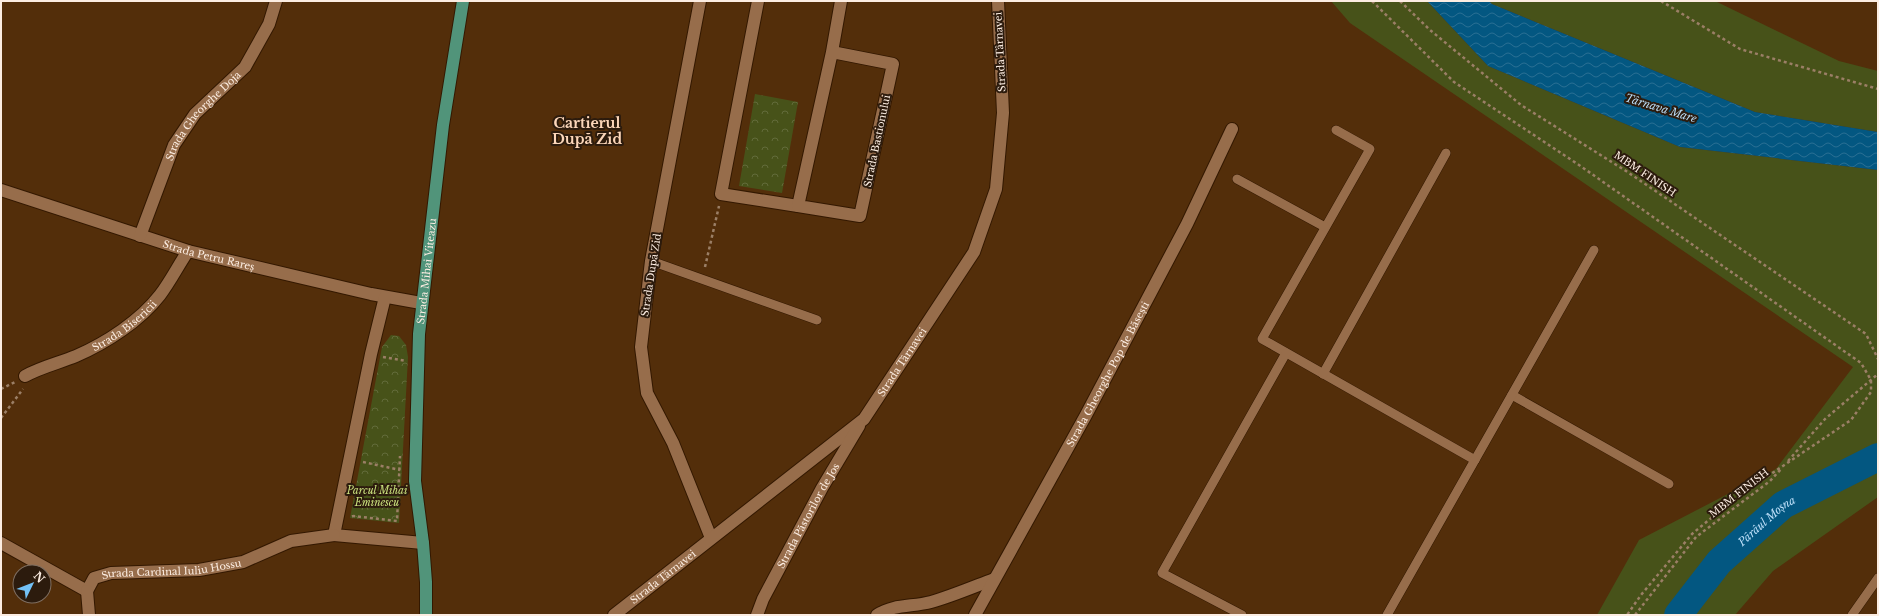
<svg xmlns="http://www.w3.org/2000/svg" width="1879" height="616" font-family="'Libre Baskerville',serif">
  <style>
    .grass { fill: #475219 }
    .forest { fill: url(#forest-crowns) }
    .water { fill: url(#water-waves) }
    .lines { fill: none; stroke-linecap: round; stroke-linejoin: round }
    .river { stroke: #035781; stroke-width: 28 }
    .service-casing { stroke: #331800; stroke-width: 10 }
    .minor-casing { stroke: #331800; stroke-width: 14 }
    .primary-casing { stroke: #331800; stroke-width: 14 }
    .path { stroke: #9b7f66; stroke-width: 2.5; stroke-dasharray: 3 3; stroke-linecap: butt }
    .service { stroke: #976d4b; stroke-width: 9 }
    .minor { stroke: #976d4b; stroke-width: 12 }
    .primary { stroke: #51947a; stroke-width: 12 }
    .labels { text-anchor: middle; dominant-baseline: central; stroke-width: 4; stroke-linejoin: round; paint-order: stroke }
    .street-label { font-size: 10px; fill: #fcede2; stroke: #2c1b0d }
    .park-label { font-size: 10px; font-style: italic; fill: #cbe27e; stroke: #2c1b0d }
    .water-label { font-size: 11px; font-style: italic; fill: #bbdef8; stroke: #2c1b0d }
    .district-label { font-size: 14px; font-weight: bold; fill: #fcd6b9; stroke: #2c1b0d }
  </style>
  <defs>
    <pattern id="forest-crowns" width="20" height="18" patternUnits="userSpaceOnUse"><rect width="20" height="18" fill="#475219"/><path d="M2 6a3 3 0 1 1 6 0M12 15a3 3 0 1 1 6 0" fill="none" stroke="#626b3a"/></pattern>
    <pattern id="water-waves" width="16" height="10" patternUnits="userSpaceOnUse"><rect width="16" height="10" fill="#035781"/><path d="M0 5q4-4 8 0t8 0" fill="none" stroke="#296f93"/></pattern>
  </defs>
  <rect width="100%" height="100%" fill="#532e0a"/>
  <g class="grass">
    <polygon points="1331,1 1427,1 1488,66 1680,147 1878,170 1878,497 1773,571 1735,615 1597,615 1639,540 1776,469 1853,367 1350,23"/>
    <polygon points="1489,1 1715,1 1839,61 1878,71 1878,132 1755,112 1492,4"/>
  </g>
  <g class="forest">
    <polygon points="755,94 798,102 782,193 739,186"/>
    <polygon points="391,335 399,336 406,345 408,357 399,523 350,518 382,347"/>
  </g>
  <polygon class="water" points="1427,1 1489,1 1492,4 1755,112 1878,132 1878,170 1680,147 1488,66"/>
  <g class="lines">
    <path class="river" id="s1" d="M1678,615l41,-53 64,-57 95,-48"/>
    <g class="service-casing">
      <g id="service">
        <polyline points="1336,130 1370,149 1262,339 1475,460"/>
        <polyline points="1237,179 1325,227"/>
        <polyline points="651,261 817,320"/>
        <polyline points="1323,374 1446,153"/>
        <polyline points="1512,395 1669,484"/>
        <polyline points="1242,615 1162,573 1286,353"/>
        <polyline points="1387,615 1594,250"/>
        <polyline points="1852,615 1878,578"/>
      </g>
    </g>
    <g class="minor-casing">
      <g id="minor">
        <polyline points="700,1 651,261 641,347 647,393 673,443 711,538"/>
        <polyline points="758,1 721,194 798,206"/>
        <polyline points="832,52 893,64 860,216 798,206 832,52 841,1"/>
        <path id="s2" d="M1,190l187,61 183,43 50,9"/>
        <path id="s3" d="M140,236l34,-91 21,-31 50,-47 24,-43 7,-23"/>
        <polyline points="385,297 371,354 334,535 423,543"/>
        <path id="s4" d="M25,376c16,-9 34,-13 51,-20 30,-13 64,-35 84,-61 10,-13 18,-29 28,-44"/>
        <polyline points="1,543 87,591"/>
        <path id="s5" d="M87,591l7,-13 17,-5 88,-3 44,-8 48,-21 43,-6"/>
        <polyline points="87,591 89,615"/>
        <path id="s6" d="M614,615l250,-196 110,-167 22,-63 7,-76 -5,-112"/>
        <path id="s7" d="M757,615l6,-16 59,-111 37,-62"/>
        <path d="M877,615c17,-11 35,-8 54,-13 21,-6 42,-15 63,-23"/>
        <path id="s8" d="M975,615l111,-200 101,-191 45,-95"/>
      </g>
    </g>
    <g class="primary-casing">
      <g id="primary">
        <path id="s9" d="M426,615v-33l-3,-39 -8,-62 4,-147 24,-209 20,-124"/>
      </g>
    </g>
    <g class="path">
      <polyline points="1372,1 1454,82 1579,165 1861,363 1871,380 1871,392 1851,420 1734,499 1692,534 1641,595 1627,615"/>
      <polyline points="1400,1 1430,30 1521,105 1626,171 1866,334 1878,359"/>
      <polyline points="1661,1 1740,49 1878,89"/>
      <polyline points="705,267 719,206"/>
      <polyline points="383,357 406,361"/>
      <polyline points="1,389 15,382"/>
      <polyline points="1,418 23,389"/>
      <polyline points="1788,461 1825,419 1878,374"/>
      <polyline points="363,462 400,470"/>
      <polyline points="353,515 353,516 397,521 400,456"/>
      <polyline points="1635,615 1696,537 1770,481 1782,468"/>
    </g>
    <use href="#service" class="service"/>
    <use href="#minor" class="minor"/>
    <use href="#primary" class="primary"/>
  </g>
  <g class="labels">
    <g class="street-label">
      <text transform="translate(1000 52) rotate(-93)">Strada Târnavei</text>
      <text stroke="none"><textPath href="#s3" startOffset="138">Strada Gheorghe Doja</textPath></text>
      <text transform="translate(877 141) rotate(-78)">Strada Bastionului</text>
      <text transform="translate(1645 174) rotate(34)">MBM FINISH</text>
      <text stroke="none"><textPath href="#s2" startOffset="218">Strada Petru Rareș</textPath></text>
      <text stroke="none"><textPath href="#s9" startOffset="345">Strada Mihai Viteazu</textPath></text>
      <text transform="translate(651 275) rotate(-81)">Strada După Zid</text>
      <text stroke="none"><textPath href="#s4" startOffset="112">Strada Bisericii</textPath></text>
      <text stroke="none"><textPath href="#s6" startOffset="386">Strada Târnavei</textPath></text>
      <text stroke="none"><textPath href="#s8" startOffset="275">Strada Gheorghe Pop de Băsești</textPath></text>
      <text transform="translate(1739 493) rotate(-38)">MBM FINISH</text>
      <text stroke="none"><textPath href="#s7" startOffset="112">Strada Păstorilor de Jos</textPath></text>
      <text stroke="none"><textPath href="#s5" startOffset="93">Strada Cardinal Iuliu Hossu</textPath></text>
      <text stroke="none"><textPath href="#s6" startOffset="62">Strada Târnavei</textPath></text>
    </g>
    <g class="park-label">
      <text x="377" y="490">Parcul Mihai<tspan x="377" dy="12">Eminescu</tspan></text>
    </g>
    <g class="water-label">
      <text transform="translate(1661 108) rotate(17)">Târnava Mare</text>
      <text stroke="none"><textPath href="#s1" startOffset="130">Pârâul Moșna</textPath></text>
    </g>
    <g class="district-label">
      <text x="587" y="123">Cartierul<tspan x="587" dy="16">După Zid</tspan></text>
    </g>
  </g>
  <rect width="1879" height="616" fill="none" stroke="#fcede2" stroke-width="4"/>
  <g transform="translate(32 584) rotate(47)"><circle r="19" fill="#2c1b0d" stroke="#7f6f62"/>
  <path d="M0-3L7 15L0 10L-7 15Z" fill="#73c1f5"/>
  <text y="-6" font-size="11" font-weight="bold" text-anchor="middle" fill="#fcede2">N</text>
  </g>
</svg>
